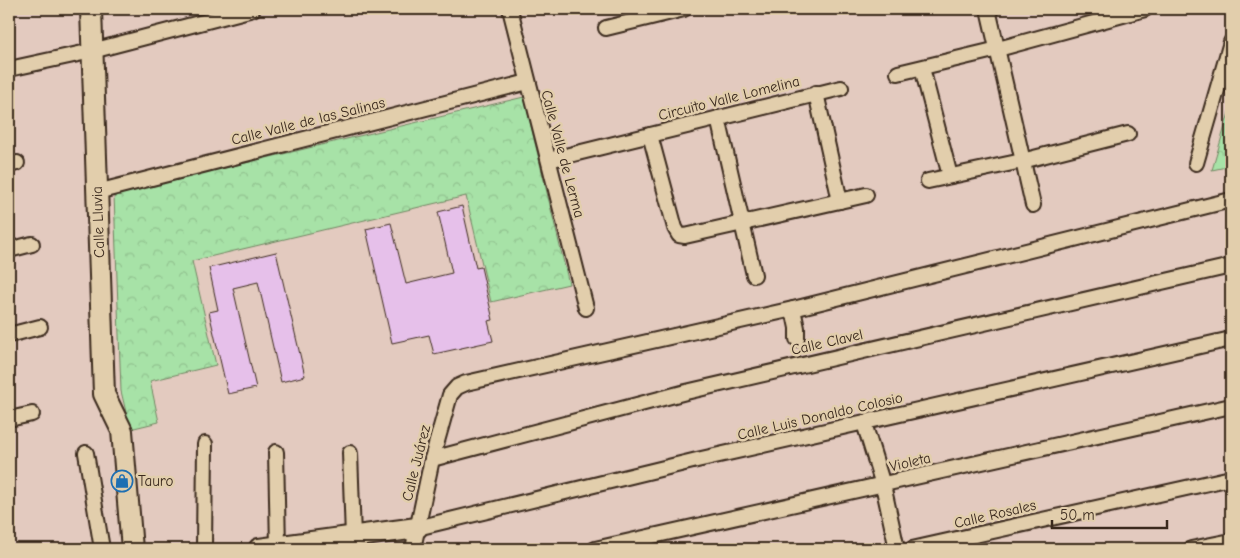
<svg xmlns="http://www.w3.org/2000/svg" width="1240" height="558" font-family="'Comic Neue',sans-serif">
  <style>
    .park { fill: url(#park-crowns); stroke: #718662 }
    .building { fill: #e6c0ea; stroke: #3b2a1e }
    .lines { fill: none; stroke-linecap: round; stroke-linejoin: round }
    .street-casing { stroke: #3b2a1e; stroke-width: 18 }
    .secondary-casing { stroke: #3b2a1e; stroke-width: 24 }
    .street { stroke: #e2ceac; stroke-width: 14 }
    .secondary { stroke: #e2ceac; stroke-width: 20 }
    .labels { text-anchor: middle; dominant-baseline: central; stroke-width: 5; stroke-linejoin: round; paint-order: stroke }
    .street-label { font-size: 15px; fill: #3b2a1e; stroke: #e2ceac }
    .poi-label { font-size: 15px; fill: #3b2a1e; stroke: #e2ceac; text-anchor: start }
  </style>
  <defs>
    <pattern id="park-crowns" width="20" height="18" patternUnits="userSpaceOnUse" patternTransform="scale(1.25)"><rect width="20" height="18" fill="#a7e2a7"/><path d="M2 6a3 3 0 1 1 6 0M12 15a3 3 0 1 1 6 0" fill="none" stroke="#91c28f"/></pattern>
  </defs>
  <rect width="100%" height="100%" fill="#e3cabf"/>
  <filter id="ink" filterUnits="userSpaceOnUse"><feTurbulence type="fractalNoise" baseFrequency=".02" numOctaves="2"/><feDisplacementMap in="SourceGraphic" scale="10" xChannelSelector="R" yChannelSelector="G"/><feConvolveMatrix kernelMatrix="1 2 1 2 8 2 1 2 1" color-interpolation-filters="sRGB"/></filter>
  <g filter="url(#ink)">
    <g class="park">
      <polygon points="524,97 569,284 491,302 466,196 192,261 216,365 150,381 159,422 130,429 121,391 114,194"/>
      <polygon points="1231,106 1231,166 1212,170"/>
    </g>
    <g class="building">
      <polygon points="462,206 476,268 481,267 493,320 488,321 493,341 434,354 429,335 392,343 366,229 391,223 406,284 452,273 438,212"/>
      <polygon points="276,252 305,376 281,382 258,282 233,288 256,388 228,394 209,312 218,310 209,268"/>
    </g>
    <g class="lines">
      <g class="street-casing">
        <g id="street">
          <polyline points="510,9 586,308"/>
          <polyline points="988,9 1033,205"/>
          <polyline points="606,28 684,9"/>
          <polyline points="922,68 950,176"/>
          <polyline points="9,69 92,51 253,9"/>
          <polyline points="898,73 998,49 1145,9"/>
          <polyline points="816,93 840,201"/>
          <polyline points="718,118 754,275"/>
          <polyline points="650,135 675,228 679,235 685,236 866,195"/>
          <polyline points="549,160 841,88"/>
          <polyline points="1196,163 1231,42"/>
          <polyline points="9,165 17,163"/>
          <polyline points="928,181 1022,161 1128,134"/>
          <polyline points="97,192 528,82"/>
          <polyline points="9,250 32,244"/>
          <polyline points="793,309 797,328 797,339"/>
          <polyline points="9,335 40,327"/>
          <polyline points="9,419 32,414"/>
          <polyline points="864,423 883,485 897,549"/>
          <polyline points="276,452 278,547"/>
          <polyline points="86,453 102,549"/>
          <polyline points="350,453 353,537"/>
          <polyline points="432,459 686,392 1231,266"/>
          <polyline points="417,528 697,460 1231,339"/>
          <polyline points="204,549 205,444"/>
          <polyline points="413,549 432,459 450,395 457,387 466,383 793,309 1231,200"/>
          <polyline points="595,549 1231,406"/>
          <polyline points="912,549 1231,478"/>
          <polyline points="1191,549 1231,541"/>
        </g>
      </g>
      <g class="secondary-casing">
        <g id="secondary">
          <polyline points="91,9 104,394 122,431 132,549"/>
          <polyline points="259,549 417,528"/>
        </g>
      </g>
      <use href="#street" class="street"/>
      <use href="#secondary" class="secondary"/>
    </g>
  </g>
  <defs>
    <g id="shop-ring" transform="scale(1.125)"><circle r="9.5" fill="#e2ceac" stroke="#1f6fb2" stroke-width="1.5"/><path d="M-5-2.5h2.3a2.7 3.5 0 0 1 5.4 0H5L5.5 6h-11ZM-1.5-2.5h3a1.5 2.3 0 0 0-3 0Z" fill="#1f6fb2"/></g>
  </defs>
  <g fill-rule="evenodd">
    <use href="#shop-ring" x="122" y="481"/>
  </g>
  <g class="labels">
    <g class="street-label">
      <text transform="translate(729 98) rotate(-14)">Circuito Valle Lomelina</text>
      <text transform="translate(308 121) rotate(-14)">Calle Valle de las Salinas</text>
      <text transform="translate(563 154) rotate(75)">Calle Valle de Lerma</text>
      <text transform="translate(98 222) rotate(-92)">Calle Lluvia</text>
      <text transform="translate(827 342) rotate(-13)">Calle Clavel</text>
      <text transform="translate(820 416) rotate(-13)">Calle Luis Donaldo Colosio</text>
      <text transform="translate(910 462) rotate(-13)">Violeta</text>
      <text transform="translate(416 463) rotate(-76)">Calle Juárez</text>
      <text transform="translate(995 514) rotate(-13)">Calle Rosales</text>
    </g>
    <g class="poi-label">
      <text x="138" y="481">Tauro</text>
    </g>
  </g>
  <rect width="1240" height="558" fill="none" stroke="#e2ceac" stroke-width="30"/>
  <rect x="15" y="15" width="1210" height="528" fill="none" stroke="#3b2a1e" stroke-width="2" filter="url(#ink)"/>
  <path d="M1052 520v8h115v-8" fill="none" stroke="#3b2a1e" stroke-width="2.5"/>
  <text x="1060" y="520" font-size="15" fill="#3b2a1e" stroke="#e2ceac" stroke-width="4" paint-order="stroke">50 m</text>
</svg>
